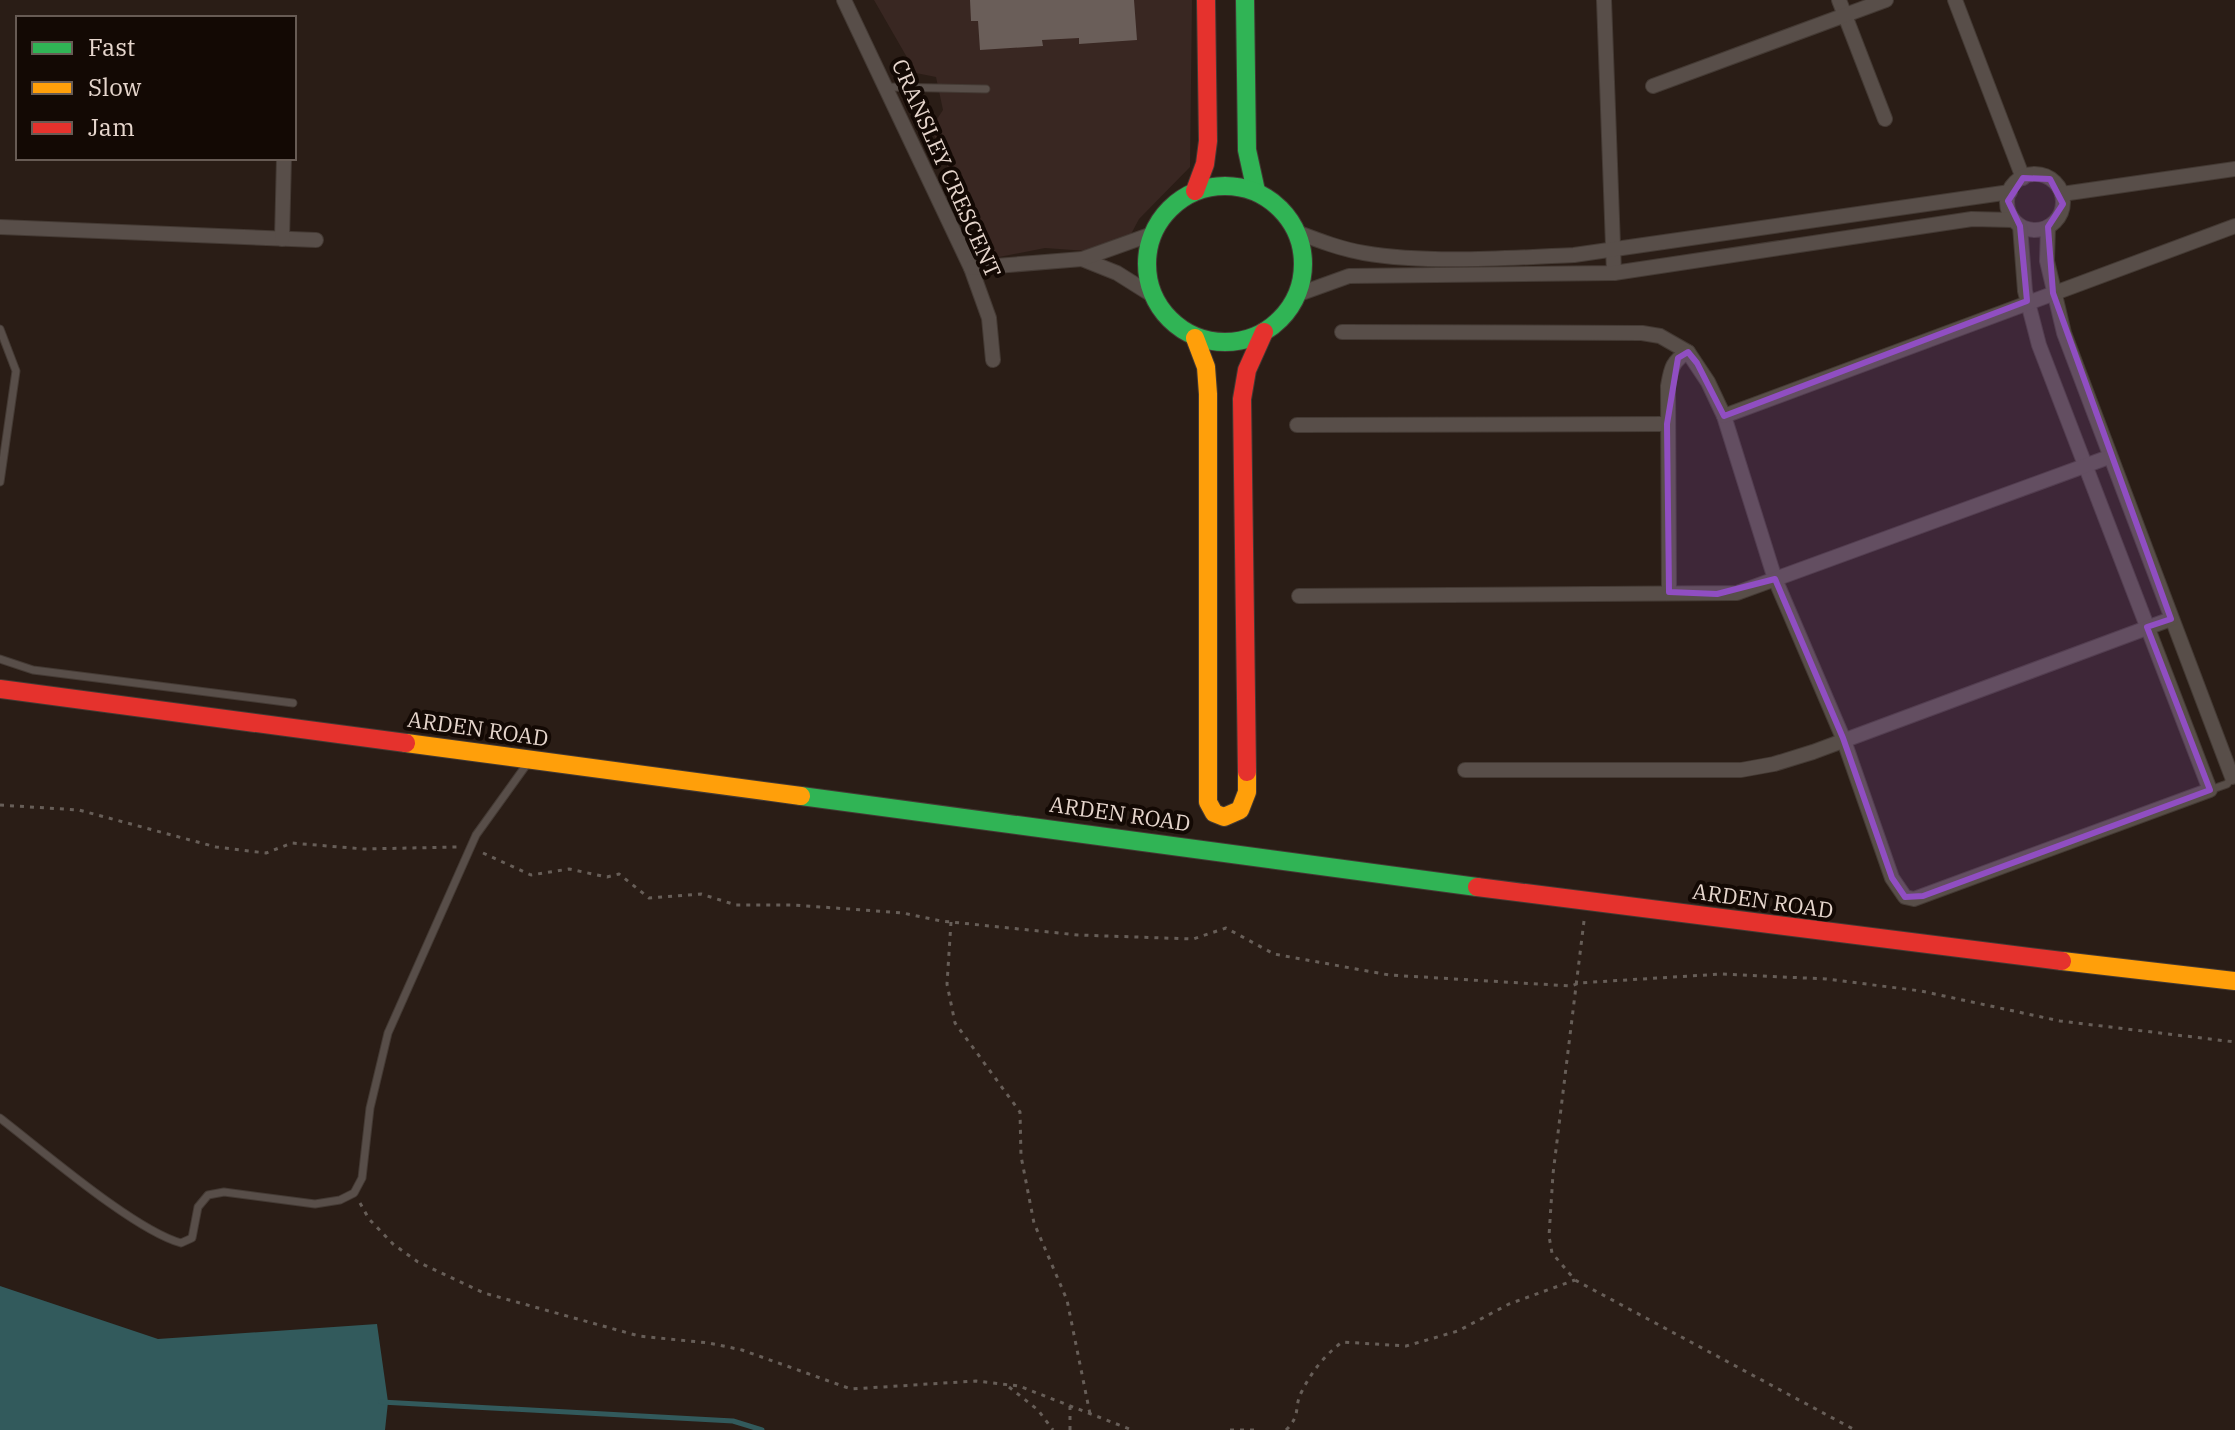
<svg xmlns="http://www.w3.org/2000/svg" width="2235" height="1430" font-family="'IBM Plex Serif',serif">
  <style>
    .medical { fill: #392722 }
    .water { fill: #325a5c }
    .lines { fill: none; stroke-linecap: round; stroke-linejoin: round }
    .stream { stroke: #325a5c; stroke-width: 5 }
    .building { fill: #6a5e59 }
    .lane-casing { stroke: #443a34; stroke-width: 9 }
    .street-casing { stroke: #443a34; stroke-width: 16 }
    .fast-casing { stroke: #443a34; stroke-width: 20 }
    .slow-casing { stroke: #443a34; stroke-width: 20 }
    .jam-casing { stroke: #443a34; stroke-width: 20 }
    .path { stroke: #675e58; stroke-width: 3; stroke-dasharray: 4 6; stroke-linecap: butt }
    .lane { stroke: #584e49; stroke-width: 7 }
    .street { stroke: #584e49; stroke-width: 14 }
    .fast { stroke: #30b455; stroke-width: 18 }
    .slow { stroke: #ff9f0a; stroke-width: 18 }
    .jam { stroke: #e5322d; stroke-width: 18 }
    .marked { fill: #904ec2; fill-opacity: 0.2; stroke: #904ec2; stroke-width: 6; stroke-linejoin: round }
    .labels { text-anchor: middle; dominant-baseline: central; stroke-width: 8; stroke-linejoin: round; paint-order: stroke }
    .street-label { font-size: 22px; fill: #e6d6cd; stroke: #130904 }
  </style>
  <rect width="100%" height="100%" fill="#2a1d16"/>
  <polygon class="medical" points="874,0 1192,0 1190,167 1139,219 1130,236 1101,252 1045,248 999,257 981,245 931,128 943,110 936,77 916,73"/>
  <polygon class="water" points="0,1286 158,1339 377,1324 388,1402 385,1430 0,1430"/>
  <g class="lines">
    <polyline class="stream" points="381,1402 733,1421 762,1430"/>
  </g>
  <polygon class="building" points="970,0 1134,0 1137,40 1079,44 1079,38 1042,40 1043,46 980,50 978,21 971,21"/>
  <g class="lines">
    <g class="lane-casing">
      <g id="lane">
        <polyline points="888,87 986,89"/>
        <polyline points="0,329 16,371 0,482"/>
        <polyline points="0,659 33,670 293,703"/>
        <polyline points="2210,790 2227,784 2232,777"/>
        <path d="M0,1118c43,33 134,112 181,125l11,-5 6,-31 10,-12 16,-3 91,12 25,-4 14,-7 8,-15 8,-70 18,-75 88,-198 51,-71"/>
      </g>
    </g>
    <g class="street-casing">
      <g id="street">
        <polyline points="844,0 971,268 989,318 993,360"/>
        <polyline points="1604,0 1614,273"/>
        <polyline points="1839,0 1885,119"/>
        <polyline points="1955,0 2023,178"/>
        <polyline points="1653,86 1886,0"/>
        <circle cx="2035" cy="202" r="28"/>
        <polyline points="2062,194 2235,169"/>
        <polyline points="0,227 316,240"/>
        <polyline points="2048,227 2047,261 2064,333 2232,777"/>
        <path d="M1299,233c21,8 42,16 65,20 63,11 146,5 210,2l436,-63"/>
        <polyline points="282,239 284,158"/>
        <polyline points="1082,259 1117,273 1152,295"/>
        <polyline points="971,268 1082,259 1152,234"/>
        <polyline points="1299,294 1349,276 1614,273 1972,219 2013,220"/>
        <polyline points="1342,332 1642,333 1660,336 1688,352 1708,382 1724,416 1775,579 1843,738 1892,878 1905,897 1914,899 2210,790 2039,345 2025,291 2020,226"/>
        <polyline points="1724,416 2235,226"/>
        <polyline points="1297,425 1667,424"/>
        <path d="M1669,592l-1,-206c3,-17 4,-25 20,-34"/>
        <polyline points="1299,596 1737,593 2109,457"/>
        <polyline points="1465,770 1741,770 1774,764 1813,752 2171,619"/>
      </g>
    </g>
    <g class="fast-casing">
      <g id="fast">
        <polyline points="1245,0 1247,150 1256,191"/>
        <circle cx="1225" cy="264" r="78"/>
        <polyline points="801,796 1477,887"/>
      </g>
    </g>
    <g class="slow-casing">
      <g id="slow">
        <polyline points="1195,338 1206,367 1208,394 1208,802 1214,813 1224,817 1240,810 1247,792 1247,772"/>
        <polyline points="406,743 801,796"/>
        <polyline points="2062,961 2235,981"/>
      </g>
    </g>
    <g class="jam-casing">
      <g id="jam">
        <polyline points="1195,191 1205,164 1208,141 1206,0"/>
        <polyline points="0,689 406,743"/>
        <polyline points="1247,772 1242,399 1247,370 1264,332"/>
        <polyline points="1477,887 2062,961"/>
      </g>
    </g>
    <g class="path">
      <polyline points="0,805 79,810 216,847 266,853 292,843 364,849 457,847"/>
      <polyline points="483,853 531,875 569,869 607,877 619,874 649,898 701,894 736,905 794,905 903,913 941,921 1078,935 1193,939 1226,928 1274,954 1389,975 1571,986 1579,983 1721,974 1826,979 1921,991 2060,1021 2235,1042"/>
      <polyline points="1584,921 1553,1174 1549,1236 1552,1253 1575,1280 1855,1430"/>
      <polyline points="951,922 947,984 955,1023 1020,1112 1021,1156 1034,1223 1067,1300 1090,1414"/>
      <polyline points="360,1203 369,1219 393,1244 418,1262 484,1293 639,1336 709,1343 742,1350 851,1389 976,1381 1019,1386 1132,1430"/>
      <polyline points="1009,1387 1038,1410 1053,1430"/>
      <polyline points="1070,1406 1070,1430"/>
      <polyline points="1230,1430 1258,1430"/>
      <path d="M1286,1430c16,-16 7,-22 16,-39 10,-20 23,-36 40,-49l64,4 52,-15 51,-27 66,-24"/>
    </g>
    <use href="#lane" class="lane"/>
    <use href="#street" class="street"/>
    <use href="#fast" class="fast"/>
    <use href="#slow" class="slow"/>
    <use href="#jam" class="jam"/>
  </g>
  <path class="marked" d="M2023,178l27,1 13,25 -15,23 5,66 118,326 -24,8 63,163 -287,106 -18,1 -13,-19 -49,-140 -68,-159 -58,15 -48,-2 -2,-168 11,-66 10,-6 9,11 27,53 303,-115 -7,-75 -12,-25z"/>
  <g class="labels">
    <g class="street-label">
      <text transform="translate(947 168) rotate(66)">CRANSLEY CRESCENT</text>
      <text transform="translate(478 728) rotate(8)">ARDEN ROAD</text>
      <text transform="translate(1120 813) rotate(8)">ARDEN ROAD</text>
      <text transform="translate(1763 900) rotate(8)">ARDEN ROAD</text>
    </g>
  </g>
  <rect x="16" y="16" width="280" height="144" fill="#130904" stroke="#675b54" stroke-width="2"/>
  <rect x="32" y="42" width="40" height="12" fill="#30b455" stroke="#675b54" stroke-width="2"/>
  <text x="88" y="56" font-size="24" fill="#e6d6cd">Fast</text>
  <rect x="32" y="82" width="40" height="12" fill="#ff9f0a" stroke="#675b54" stroke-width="2"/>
  <text x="88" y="96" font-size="24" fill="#e6d6cd">Slow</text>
  <rect x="32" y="122" width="40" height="12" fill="#e5322d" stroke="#675b54" stroke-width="2"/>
  <text x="88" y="136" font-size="24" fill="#e6d6cd">Jam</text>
</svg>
